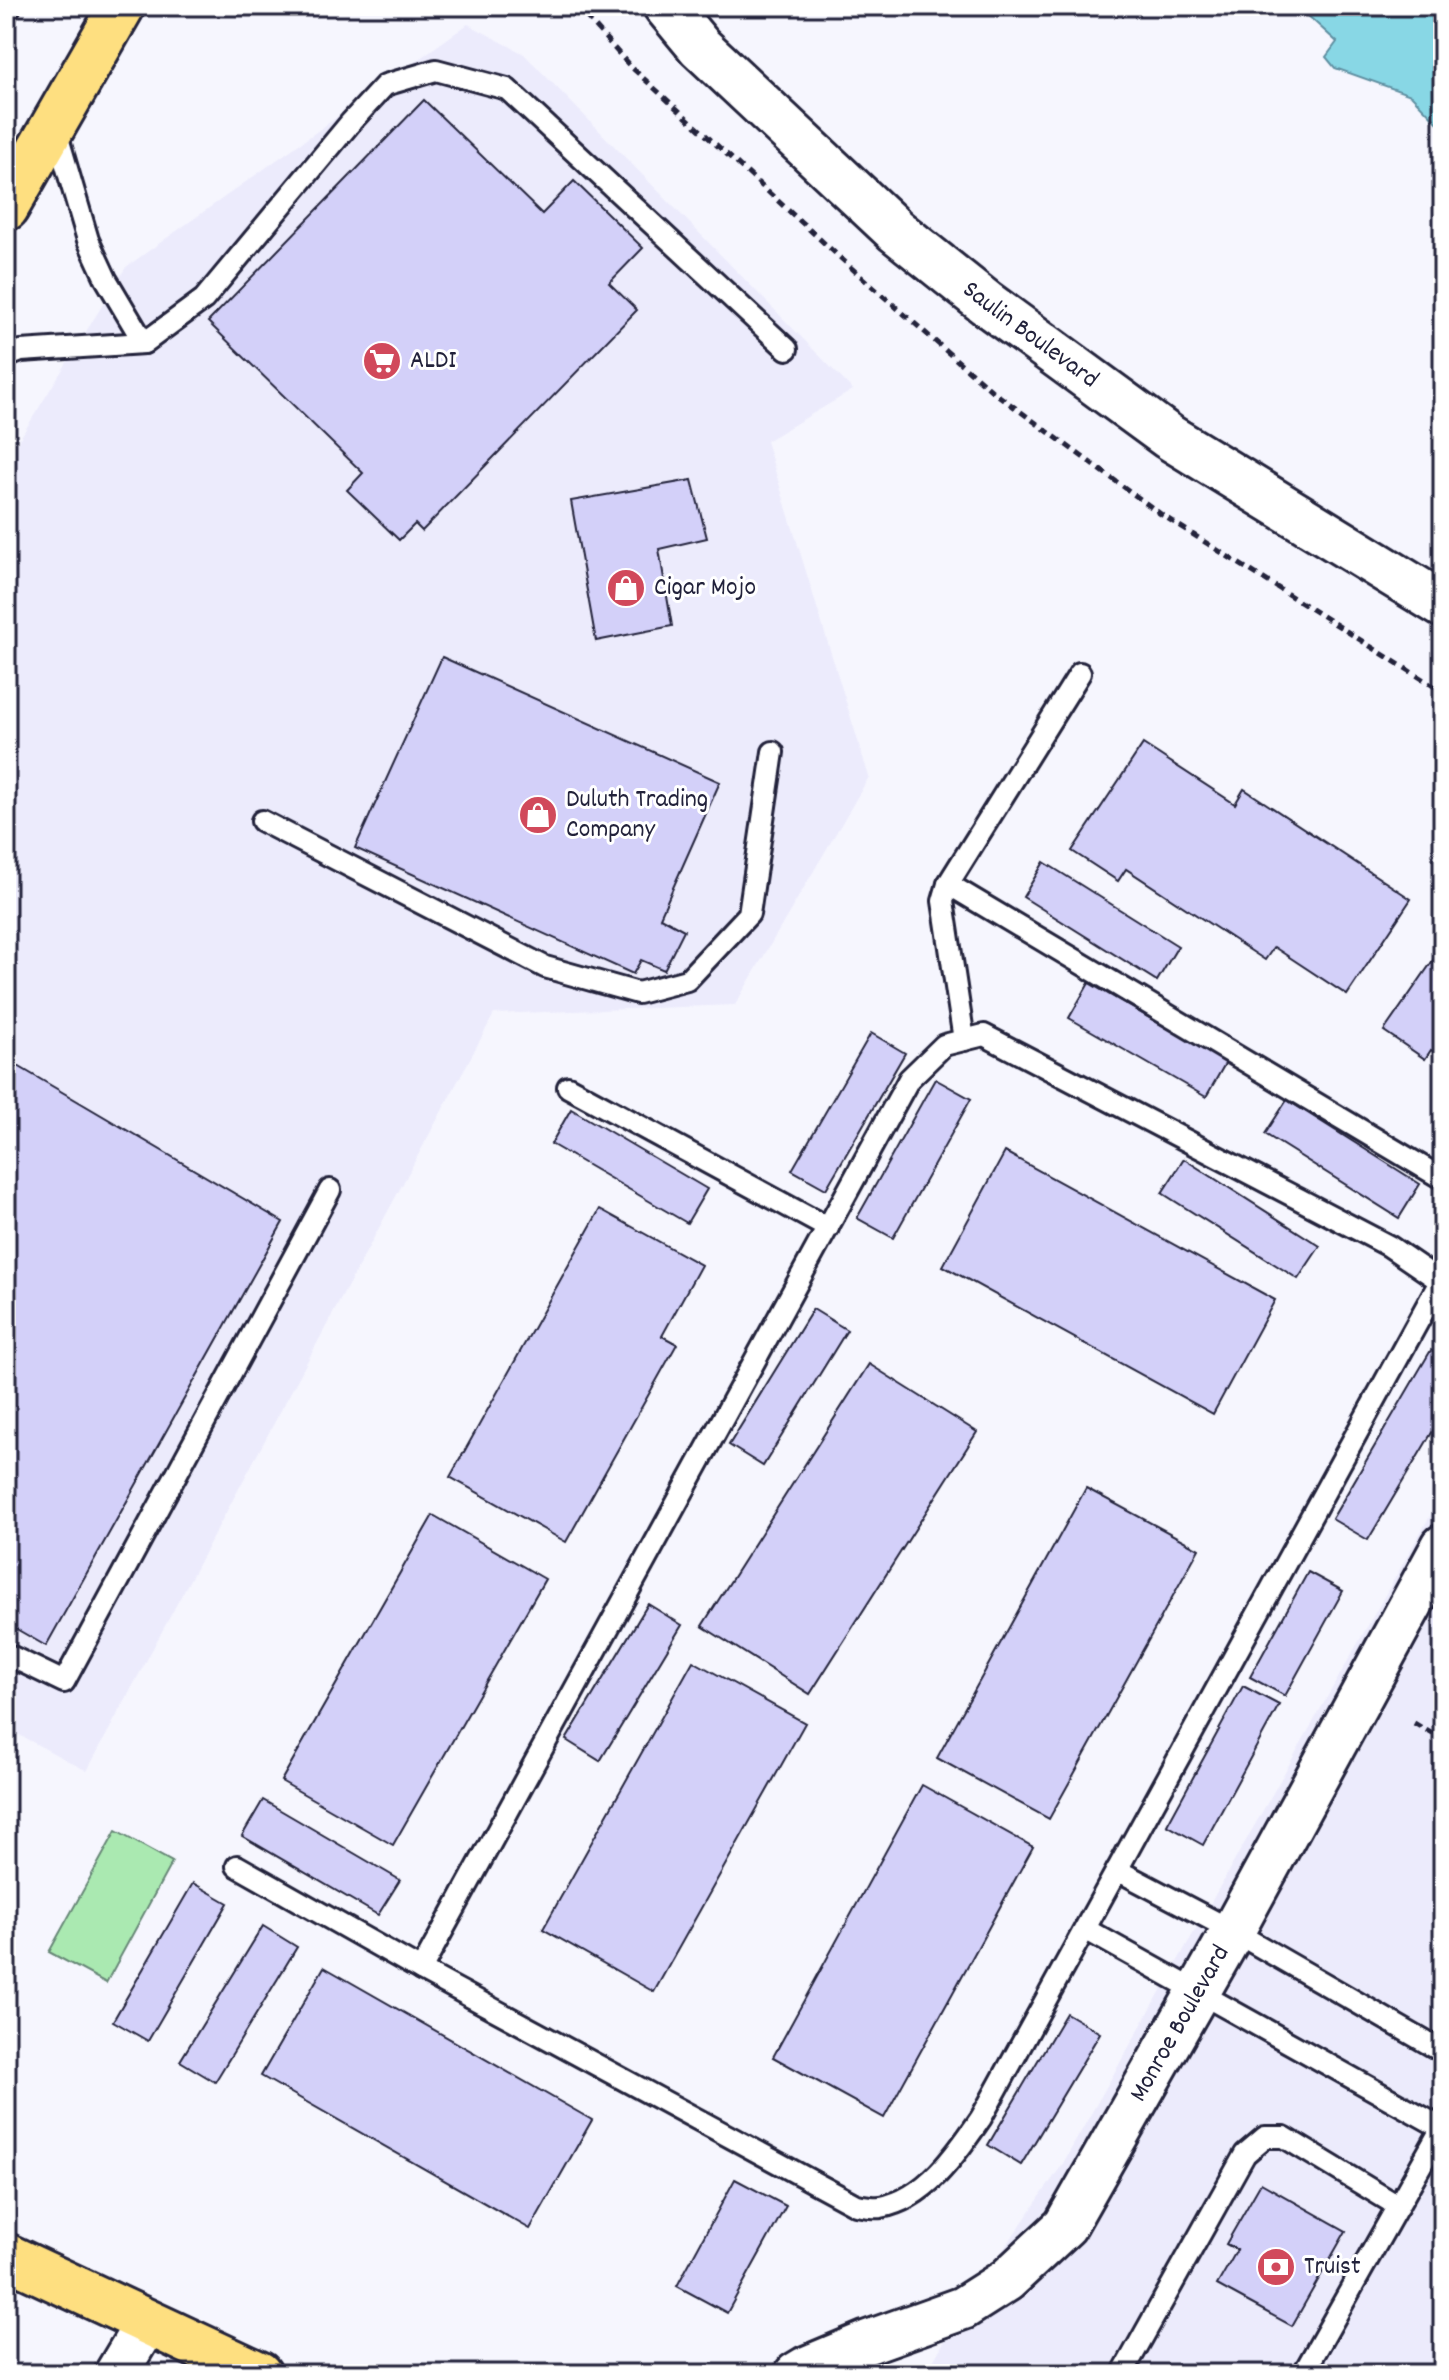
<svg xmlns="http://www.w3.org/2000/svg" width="1449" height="2380" font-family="Dekko,sans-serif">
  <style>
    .built { fill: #ecebfc }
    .green { fill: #aae9b1; stroke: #668676; stroke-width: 2 }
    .water { fill: #88d7e5; stroke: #5f8fa1; stroke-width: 2 }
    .building { fill: #d3d0f9; stroke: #22223b; stroke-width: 2 }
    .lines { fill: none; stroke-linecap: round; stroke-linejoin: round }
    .service-casing { stroke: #22223b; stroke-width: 26 }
    .minor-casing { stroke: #22223b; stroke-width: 48 }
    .tertiary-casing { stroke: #22223b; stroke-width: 50 }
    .primary-casing { stroke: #22223b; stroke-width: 50 }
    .trunk-casing { stroke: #22223b; stroke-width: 50 }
    .path { stroke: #22223b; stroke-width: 5; stroke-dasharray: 8 6; stroke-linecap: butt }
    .service { stroke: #fff; stroke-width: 20 }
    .minor { stroke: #fff; stroke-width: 42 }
    .tertiary { stroke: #fff; stroke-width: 44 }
    .primary { stroke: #fedf80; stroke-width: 44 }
    .trunk { stroke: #fedf80; stroke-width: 44 }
    .labels { text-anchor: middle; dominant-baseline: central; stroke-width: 6; stroke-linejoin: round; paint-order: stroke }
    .street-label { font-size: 26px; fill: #22223b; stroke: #fff }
    .poi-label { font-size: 26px; fill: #22223b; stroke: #fff; text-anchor: start }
  </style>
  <rect width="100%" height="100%" fill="#f6f6fe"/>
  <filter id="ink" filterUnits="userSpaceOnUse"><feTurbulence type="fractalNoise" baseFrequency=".0125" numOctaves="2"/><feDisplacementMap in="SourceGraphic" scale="16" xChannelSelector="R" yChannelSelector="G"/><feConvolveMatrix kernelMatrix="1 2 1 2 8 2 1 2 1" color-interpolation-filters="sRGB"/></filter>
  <g filter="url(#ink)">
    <g class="built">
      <polygon points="468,24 524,54 853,390 766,441 869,777 735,1005 494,1014 87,1771 6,1728 6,461 126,267"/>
      <polygon points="1443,1493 1443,2374 926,2374 963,2308 1062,2165"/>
    </g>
    <polygon class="green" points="116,1831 172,1862 106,1983 49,1952"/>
    <polygon class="water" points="1252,6 1443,6 1443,128 1411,95 1335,68 1326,57 1337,42 1306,14"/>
    <g class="building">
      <polygon points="6,6 24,6 15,22 6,16"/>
      <polygon points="424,100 542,214 574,181 643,248 609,283 637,310 422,531 415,524 399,540 347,490 363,473 208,322"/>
      <polygon points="692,480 707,538 659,549 672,626 596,641 571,501"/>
      <polygon points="442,657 720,782 660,917 684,930 664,970 641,960 633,974 355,848"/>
      <polygon points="1143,744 1235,804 1244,789 1411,899 1347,995 1274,947 1265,960 1126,869 1118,881 1072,851"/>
      <polygon points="1044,862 1178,946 1157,981 1023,897"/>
      <polygon points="1443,946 1443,1059 1431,1050 1425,1059 1384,1031"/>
      <polygon points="1089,983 1226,1062 1206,1097 1069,1018"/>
      <polygon points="871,1033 905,1053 826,1189 792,1170"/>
      <polygon points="6,1059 283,1222 46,1646 6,1623"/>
      <polygon points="935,1079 971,1099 893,1238 857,1218"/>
      <polygon points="1287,1100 1420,1184 1399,1218 1265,1134"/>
      <polygon points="571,1109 707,1189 687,1223 551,1144"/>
      <polygon points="1005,1152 1275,1300 1213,1414 943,1266"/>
      <polygon points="1184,1159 1320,1246 1298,1279 1162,1193"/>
      <polygon points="600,1209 701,1265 662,1336 677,1344 566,1542 450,1477"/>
      <polygon points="813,1309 847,1330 763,1466 729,1445"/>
      <polygon points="1431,1350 1443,1357 1443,1414 1368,1540 1332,1519"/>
      <polygon points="869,1364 977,1432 810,1694 702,1626"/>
      <polygon points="1086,1488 1199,1549 1049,1819 937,1758"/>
      <polygon points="433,1515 545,1579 393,1845 281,1781"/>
      <polygon points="1308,1572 1343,1591 1285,1696 1250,1677"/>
      <polygon points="648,1604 682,1625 600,1761 566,1740"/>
      <polygon points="693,1661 805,1723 654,1992 543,1929"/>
      <polygon points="1243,1686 1279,1705 1203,1845 1167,1825"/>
      <polygon points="922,1785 1033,1847 884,2118 773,2057"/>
      <polygon points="263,1800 400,1880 378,1915 242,1836"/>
      <polygon points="193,1883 228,1903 148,2041 113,2021"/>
      <polygon points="263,1926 297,1947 215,2082 180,2061"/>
      <polygon points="324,1967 592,2120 530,2229 261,2076"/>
      <polygon points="1066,2013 1100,2033 1021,2165 988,2145"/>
      <polygon points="735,2179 786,2206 727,2313 677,2286"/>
      <polygon points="1261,2183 1346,2231 1292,2326 1217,2285 1237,2250 1226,2244"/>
    </g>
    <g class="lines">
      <g class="service-casing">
        <g id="service">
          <polyline points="56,131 88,240 106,279 144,343"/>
          <polyline points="6,357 21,351 144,343 204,299 351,122 385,85 436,70 507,89 787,349"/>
          <polyline points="262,821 545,967 638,993 687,980 749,914 773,752"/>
          <polyline points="948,884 1443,1179"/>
          <polyline points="964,1040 943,901 948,884 1080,673"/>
          <polyline points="568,1087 828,1228"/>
          <polyline points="6,1654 64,1682 330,1190"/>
          <path d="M237,1866l184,104 435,235c8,1 17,3 25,2 45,-8 76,-54 100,-89l462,-842"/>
          <polyline points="1117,1870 1233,1931 1443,2052"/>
          <polyline points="1085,1929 1442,2128"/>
          <polyline points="421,1970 909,1079 944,1045 984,1035 1389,1246 1443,1283"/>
          <polyline points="1122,2374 1245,2154 1265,2137 1284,2137 1398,2206"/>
          <polyline points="1303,2374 1443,2126"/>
        </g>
      </g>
      <g class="minor-casing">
        <g id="minor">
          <polyline points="116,2374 147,2322"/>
          <path id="s1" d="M796,2374l10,-6 62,-26 95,-34 44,-28 58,-54 168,-295 210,-385"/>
        </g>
      </g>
      <g class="tertiary-casing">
        <g id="tertiary">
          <path id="s2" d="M666,6l34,41 196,184 90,72 183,134 274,168"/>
        </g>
      </g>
      <g class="primary-casing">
        <polyline id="primary" points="6,2256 259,2374"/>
      </g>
      <g class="trunk-casing">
        <polyline id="trunk" points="6,208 122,6"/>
      </g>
      <g class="path">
        <polyline points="577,6 629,65 857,273 991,390 1162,515 1443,692"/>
        <polyline points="1414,1723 1443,1740"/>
      </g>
      <use href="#service" class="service"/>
      <use href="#minor" class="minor"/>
      <use href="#tertiary" class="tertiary"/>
      <use href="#primary" class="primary"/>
      <use href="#trunk" class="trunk"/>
    </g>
  </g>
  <defs>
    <g id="supermarket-disc" transform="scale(2)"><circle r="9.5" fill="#d1495b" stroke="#fff"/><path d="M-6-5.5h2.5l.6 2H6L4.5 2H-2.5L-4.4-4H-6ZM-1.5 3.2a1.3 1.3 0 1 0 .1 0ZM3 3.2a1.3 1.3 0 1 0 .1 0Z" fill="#fff"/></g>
    <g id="shop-disc" transform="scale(2)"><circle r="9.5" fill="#d1495b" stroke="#fff"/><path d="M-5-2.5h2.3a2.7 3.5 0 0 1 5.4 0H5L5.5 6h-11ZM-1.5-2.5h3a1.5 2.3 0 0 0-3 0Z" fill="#fff"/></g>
    <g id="bank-disc" transform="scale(2)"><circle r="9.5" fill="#d1495b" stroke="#fff"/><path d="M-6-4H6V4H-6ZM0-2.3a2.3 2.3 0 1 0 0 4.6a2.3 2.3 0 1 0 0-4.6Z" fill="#fff"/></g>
  </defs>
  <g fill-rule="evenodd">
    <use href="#supermarket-disc" x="382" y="361"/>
    <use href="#shop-disc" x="626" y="588"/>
    <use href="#shop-disc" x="538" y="815"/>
    <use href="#bank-disc" x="1276" y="2267"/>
  </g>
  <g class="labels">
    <g class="street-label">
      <text stroke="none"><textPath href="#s2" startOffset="492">Saulin Boulevard</textPath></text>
      <text stroke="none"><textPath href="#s1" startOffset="544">Monroe Boulevard</textPath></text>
    </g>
    <g class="poi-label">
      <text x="410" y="361">ALDI</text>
      <text x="654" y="588">Cigar Mojo</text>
      <text x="566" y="800">Duluth Trading<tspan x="566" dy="30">Company</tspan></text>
      <text x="1304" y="2267">Truist</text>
    </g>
  </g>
  <rect width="1449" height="2380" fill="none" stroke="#fff" stroke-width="32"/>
  <rect x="16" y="16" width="1417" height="2348" fill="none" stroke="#22223b" stroke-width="3" filter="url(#ink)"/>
</svg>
